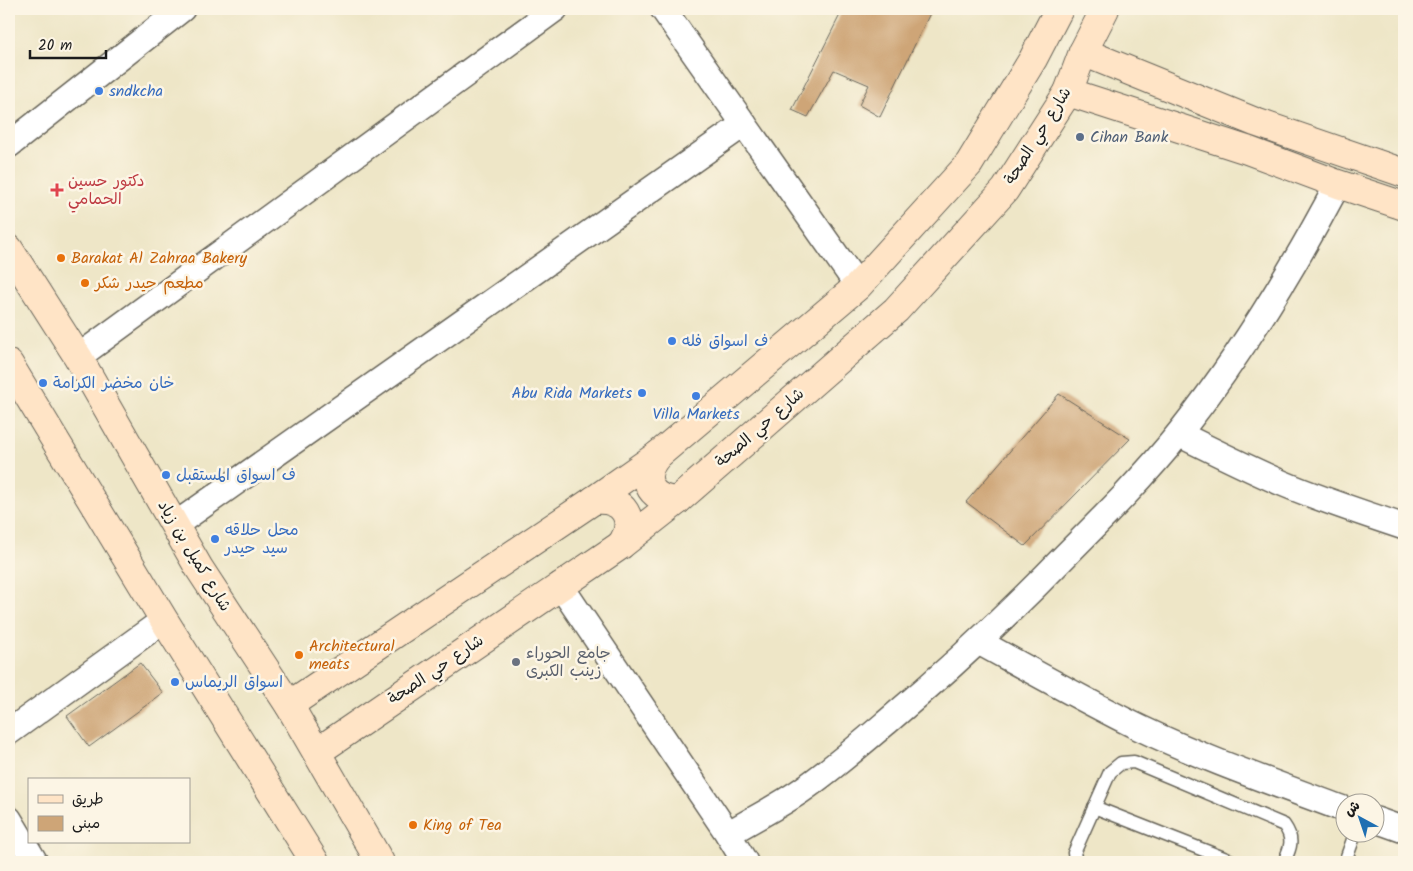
<svg xmlns="http://www.w3.org/2000/svg" width="1413" height="871" font-family="Kalam,'Playpen Sans Arabic',sans-serif">
  <style>
    .building { fill: #cea577 }
    .lines { fill: none; stroke-linecap: round; stroke-linejoin: round }
    .lane-casing { stroke: #666358; stroke-width: 15 }
    .street-casing { stroke: #666358; stroke-width: 28 }
    .secondary-casing { stroke: #666358; stroke-width: 30 }
    .lane { stroke: #fff; stroke-width: 12 }
    .street { stroke: #fff; stroke-width: 25 }
    .secondary { stroke: #ffe4c6; stroke-width: 28 }
    .shop-dot { fill: #3f7fe0; stroke: #fcf5e5; stroke-width: 2 }
    .service-dot { fill: #5c6f8a; stroke: #fcf5e5; stroke-width: 2 }
    .health-dot { fill: #e0444e; stroke: #fcf5e5; stroke-width: 2 }
    .food-dot { fill: #e8710a; stroke: #fcf5e5; stroke-width: 2 }
    .worship-dot { fill: #6b7280; stroke: #fcf5e5; stroke-width: 2 }
    .labels { text-anchor: middle; dominant-baseline: central; stroke-width: 5; stroke-linejoin: round; paint-order: stroke }
    .shop-label { font-size: 16px; fill: #366cbe; stroke: #fcf5e5; text-anchor: start }
    .street-label { font-size: 16px; fill: #1c1c1c; stroke: #fcf5e5 }
    .service-label { font-size: 16px; fill: #4e5e75; stroke: #fcf5e5; text-anchor: start }
    .health-label { font-size: 16px; fill: #be3a42; stroke: #fcf5e5; text-anchor: start }
    .food-label { font-size: 16px; fill: #c56008; stroke: #fcf5e5; text-anchor: start }
    .worship-label { font-size: 16px; fill: #5b616d; stroke: #fcf5e5; text-anchor: start }
  </style>
  <rect width="100%" height="100%" fill="#fcf5e5"/>
  <filter id="ink" filterUnits="userSpaceOnUse"><feTurbulence type="fractalNoise" baseFrequency=".02" numOctaves="2"/><feDisplacementMap in="SourceGraphic" scale="10" xChannelSelector="R" yChannelSelector="G"/><feConvolveMatrix kernelMatrix="1 2 1 2 8 2 1 2 1" color-interpolation-filters="sRGB"/></filter>
  <filter id="wash" filterUnits="userSpaceOnUse"><feTurbulence type="fractalNoise" baseFrequency=".0096" numOctaves="4" result="noise"/><feDisplacementMap in="SourceGraphic" scale="20" xChannelSelector="R" yChannelSelector="G"/><feGaussianBlur stdDeviation="1.12" result="paint"/><feColorMatrix in="noise" values="0 0 0 0 0 0 0 0 0 0 0 0 0 0 0 0 0 1.4 0 .05"/><feComposite in="paint" operator="in"/></filter>
  <g filter="url(#wash)">
    <rect width="100%" height="100%" fill="#eee6c7"/>
    <g id="blocks">
      <g class="building">
        <polygon points="843,9 932,9 880,117 859,105 869,85 834,70 808,117 792,110"/>
        <polygon points="1059,394 1130,439 1025,546 966,502"/>
        <polygon points="140,663 163,693 89,747 67,716"/>
      </g>
    </g>
  </g>
  <g filter="url(#ink)">
    <use href="#blocks" fill-opacity="0" stroke="#666358" stroke-width="1"/>
    <g class="lines">
      <g class="lane-casing">
        <g id="lane">
          <polyline points="1094,807 1234,862"/>
          <path d="M1076,862l-2,-9 36,-81 11,-9 13,-1 150,63c10,14 7,22 0,37"/>
          <polyline points="1345,862 1355,834"/>
        </g>
      </g>
      <g class="street-casing">
        <g id="street">
          <polyline points="663,9 858,286"/>
          <polyline points="9,145 182,9"/>
          <polyline points="78,357 555,9"/>
          <path d="M1179,434c34,17 68,34 103,49 40,17 81,30 122,44"/>
          <polyline points="175,525 744,124"/>
          <polyline points="560,585 728,834 745,862"/>
          <path d="M979,642c53,29 106,59 161,86 67,32 137,56 206,82"/>
          <polyline points="9,732 164,620"/>
          <polyline points="9,819 35,862"/>
          <polyline points="1376,820 1404,830"/>
          <path d="M728,834c25,-15 51,-28 74,-44 30,-21 58,-45 85,-68 63,-53 122,-108 179,-167 39,-39 80,-80 114,-123 61,-77 112,-161 158,-248"/>
        </g>
      </g>
      <g class="secondary-casing">
        <g id="secondary">
          <polyline points="1083,52 1255,122 1404,173"/>
          <polyline points="1068,92 1247,150 1338,184 1404,206"/>
          <polyline points="9,249 78,357 199,568 289,705 380,862"/>
          <polyline points="9,364 164,620 315,862"/>
          <path d="M658,455c-19,22 -10,44 19,46"/>
          <path d="M594,500c30,-3 44,20 27,45"/>
          <polyline points="289,705 594,500 658,455 858,286 969,164 1033,59 1059,9"/>
          <polyline points="317,752 621,545 677,501 896,310 1005,190 1068,92 1083,52 1105,9"/>
        </g>
      </g>
      <use href="#lane" class="lane"/>
      <use href="#street" class="street"/>
      <use href="#secondary" class="secondary"/>
    </g>
  </g>
  <g class="shop-dot">
    <circle cx="99" cy="91" r="5"/>
    <circle cx="672" cy="341" r="5"/>
    <circle cx="43" cy="383" r="5"/>
    <circle cx="642" cy="393" r="5"/>
    <circle cx="696" cy="396" r="5"/>
    <circle cx="166" cy="475" r="5"/>
    <circle cx="215" cy="539" r="5"/>
    <circle cx="175" cy="682" r="5"/>
  </g>
  <circle class="service-dot" cx="1080" cy="137" r="5"/>
  <path class="health-dot" d="M54.5 182.5h5v5h5v5h-5v5h-5v-5h-5v-5h5z"/>
  <g class="food-dot">
    <circle cx="61" cy="258" r="5"/>
    <circle cx="85" cy="283" r="5"/>
    <circle cx="299" cy="655" r="5"/>
    <circle cx="413" cy="825" r="5"/>
  </g>
  <circle class="worship-dot" cx="516" cy="662" r="5"/>
  <g class="labels">
    <g class="shop-label">
      <text x="109" y="91">sndkcha</text>
      <text x="682" y="341">ف اسواق فله</text>
      <text x="53" y="383">خان مخضر الكرامة</text>
      <text x="632" y="393" text-anchor="end">Abu Rida Markets</text>
      <text x="696" y="414" text-anchor="middle">Villa Markets</text>
      <text x="176" y="475">ف اسواق المستقبل</text>
      <text x="225" y="530">محل حلاقه<tspan x="225" dy="18">سيد حيدر</tspan></text>
      <text x="185" y="682">اسواق الريماس</text>
    </g>
    <g class="street-label">
      <text transform="translate(1038 136) rotate(-58)">شارع حي الصحة</text>
      <text transform="translate(760 428) rotate(-41)">شارع حي الصحة</text>
      <text transform="translate(194 556) rotate(59)">شارع كميل بن زياد</text>
      <text transform="translate(436 670) rotate(-34)">شارع حي الصحة</text>
    </g>
    <g class="service-label">
      <text x="1090" y="137">Cihan Bank</text>
    </g>
    <g class="health-label">
      <text x="68" y="181">دكتور حسين<tspan x="68" dy="18">الحمامي</tspan></text>
    </g>
    <g class="food-label">
      <text x="71" y="258">Barakat Al Zahraa Bakery</text>
      <text x="95" y="283">مطعم حيدر شكر</text>
      <text x="309" y="646">Architectural<tspan x="309" dy="18">meats</tspan></text>
      <text x="423" y="825">King of Tea</text>
    </g>
    <g class="worship-label">
      <text x="526" y="653">جامع الحوراء<tspan x="526" dy="18">زينب الكبرى</tspan></text>
    </g>
  </g>
  <rect width="1413" height="871" fill="none" stroke="#fcf5e5" stroke-width="30"/>
  <rect x="28" y="778" width="162" height="65" fill="#fcf5e5" stroke="#a29e95"/>
  <rect x="38" y="795" width="25" height="8" fill="#ffe4c6" stroke="#a29e95"/>
  <text x="72" y="804" font-size="15" fill="#1c1c1c">طريق</text>
  <rect x="38" y="816" width="25" height="15" fill="#cea577" stroke="#a29e95"/>
  <text x="72" y="828" font-size="15" fill="#1c1c1c">مبنى</text>
  <g transform="translate(1360 818) rotate(320)"><circle r="24" fill="#fcf5e5" stroke="#a29e95"/>
  <path d="M0-4L9 19L0 12L-9 19Z" fill="#1f6fb2"/>
  <text y="-8" font-size="14" font-weight="bold" text-anchor="middle" fill="#1c1c1c">ش</text>
  </g>
  <path d="M30 50v8h76v-8" fill="none" stroke="#1c1c1c" stroke-width="2.5"/>
  <text x="38" y="50" font-size="15" fill="#1c1c1c" stroke="#fcf5e5" stroke-width="4" paint-order="stroke">20 m</text>
</svg>
